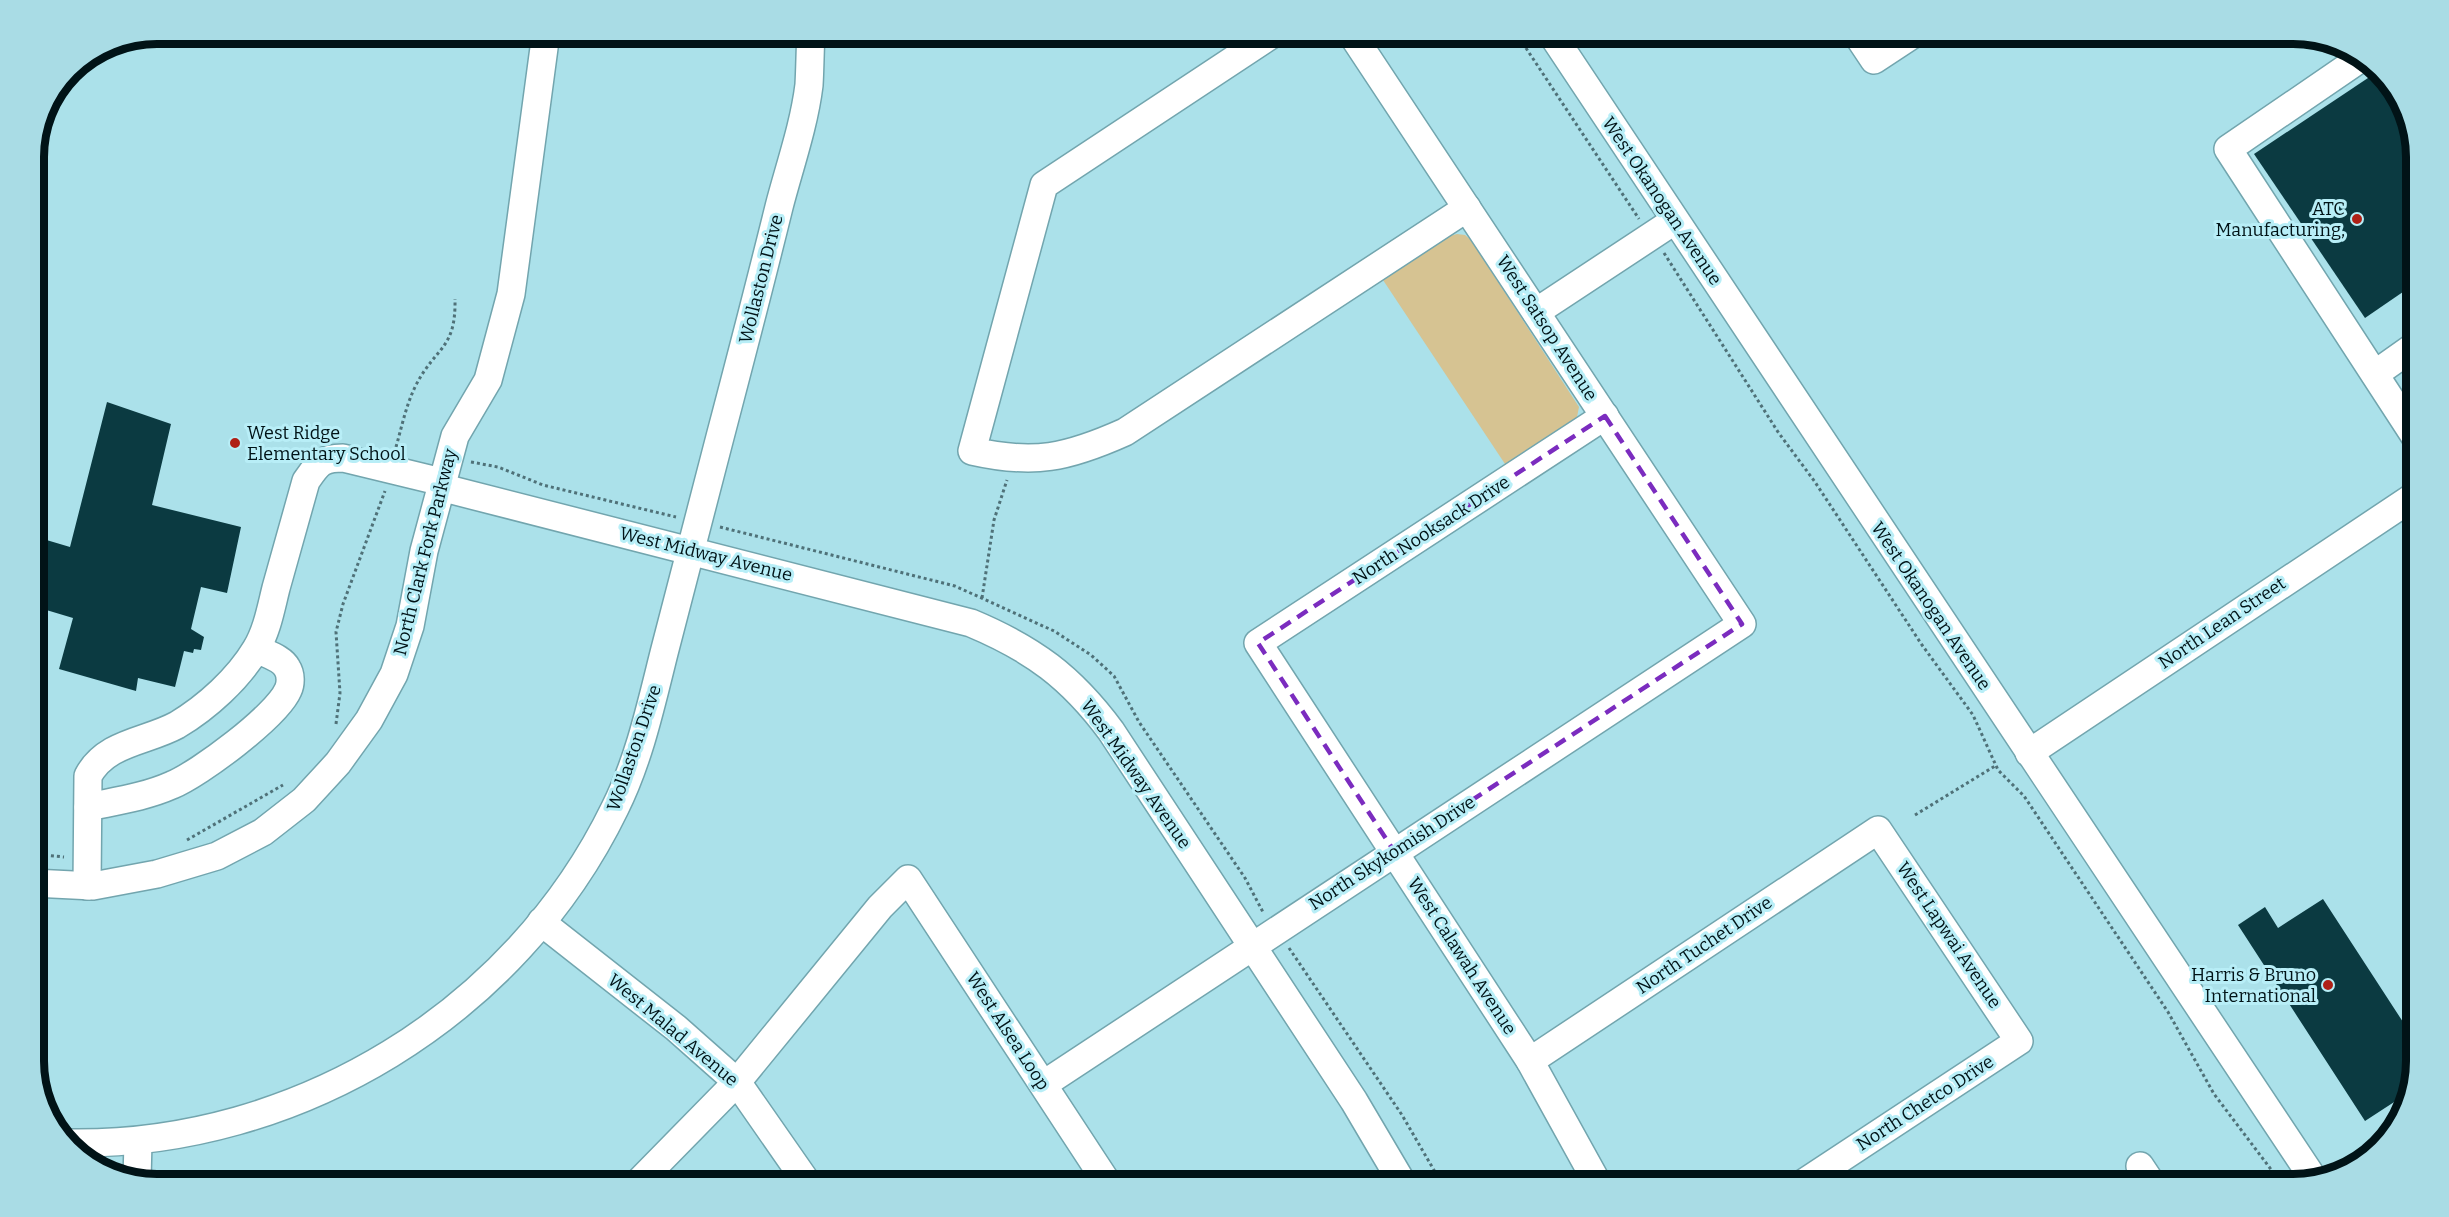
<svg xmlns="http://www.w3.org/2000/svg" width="2449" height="1217" font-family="Bitter,serif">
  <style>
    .green { fill: #d6c392 }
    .building { fill: #0b3a41 }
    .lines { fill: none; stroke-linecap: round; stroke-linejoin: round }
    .minor-casing { stroke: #72a5ae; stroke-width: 30 }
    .path { stroke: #4f7178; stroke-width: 3; stroke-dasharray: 3 3; stroke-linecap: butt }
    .minor { stroke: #fff; stroke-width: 27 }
    .marked { fill: none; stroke: #7b2cbf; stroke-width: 4.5; stroke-dasharray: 12 8; stroke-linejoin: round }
    .poi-dot { fill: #af2016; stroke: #b8eef7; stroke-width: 2 }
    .labels { text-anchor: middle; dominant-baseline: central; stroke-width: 6; stroke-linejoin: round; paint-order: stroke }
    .street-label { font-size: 18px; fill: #011317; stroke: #b8eef7 }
    .poi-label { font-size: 18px; fill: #011317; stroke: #b8eef7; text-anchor: end }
    .rim { fill: none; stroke: #011317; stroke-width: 8 }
  </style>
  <rect width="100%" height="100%" fill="#abe1ea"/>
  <polygon class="green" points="1457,234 1465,235 1471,240 1579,407 1576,422 1507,467 1383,280 1450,236"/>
  <g class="building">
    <polygon points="2377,72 2395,88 2416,149 2416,283 2365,318 2254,154"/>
    <polygon points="107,402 171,424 152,505 241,527 227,593 201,587 191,629 204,637 201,650 194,649 193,653 184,651 175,687 138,678 136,691 59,669 73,618 33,606 33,536 70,547"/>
    <polygon points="2323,899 2416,1042 2416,1060 2408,1093 2365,1121 2238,925 2265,907 2278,928"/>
  </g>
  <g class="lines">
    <g class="minor-casing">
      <g id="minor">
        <path d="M1274,33l-230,152 -72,266c62,14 95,7 153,-19l342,-224"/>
        <polyline points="1551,33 2313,1178"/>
        <polyline points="1856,33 1874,60 1915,33"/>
        <polyline points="2361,58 2228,149 2416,438"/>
        <polyline points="1536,312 1674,221"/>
        <polyline points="2375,374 2416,345"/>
        <path d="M440,487l531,136c62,26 100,54 140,108l243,370 49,83"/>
        <polyline points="2029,753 2416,495"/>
        <path d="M88,807c28,-6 57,-10 84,-22 27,-11 105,-69 116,-95 3,-6 3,-16 -1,-22 -5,-10 -21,-14 -30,-19"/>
        <polyline points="33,883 93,886 157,874 217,856 263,832 304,800 338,763 369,720 394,674 410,626 424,551 455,436 488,380 511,294 546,33"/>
        <path d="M87,886l1,-110c18,-34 58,-34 89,-51 30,-18 61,-46 79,-76 11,-18 15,-41 20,-61 10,-35 20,-71 30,-107 12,-17 15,-23 37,-23l99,24"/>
        <polyline points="541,922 676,1028 737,1082 808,1184"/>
        <polyline points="1530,1061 1878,830 2019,1041 1802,1184"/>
        <polyline points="1044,1084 1742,624 1351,33"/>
        <path d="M70,1143c227,3 445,-129 545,-335 24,-48 36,-103 49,-155 18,-72 37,-144 56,-216 20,-76 40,-153 59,-230 10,-39 25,-81 30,-122 1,-17 1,-35 2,-52"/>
        <polyline points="2140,1166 2152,1184"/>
        <polyline points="137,1180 138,1141"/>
        <polyline points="637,1184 737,1082 880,907 908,879 1108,1184"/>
        <polyline points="1598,1184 1530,1061 1258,643 1605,416"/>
      </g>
    </g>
    <g class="path">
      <polyline points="1516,33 1639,219"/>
      <polyline points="1664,253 1778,432 1815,482 1922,645 1973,715 1998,770 2024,796 2168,1012 2214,1094 2282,1184"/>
      <path d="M396,447c6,-21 10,-42 20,-62 20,-39 40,-35 39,-86"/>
      <polyline points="471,462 498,467 543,485 676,517"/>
      <polyline points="720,527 955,586 1054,631 1091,655 1114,676 1139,722 1245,878 1264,914"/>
      <polyline points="982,598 994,520 1007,480"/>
      <polyline points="336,724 340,693 336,632 343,604 385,491"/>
      <polyline points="1915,815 1995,766"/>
      <polyline points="187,840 283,785"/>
      <polyline points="33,854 64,857"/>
      <polyline points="1289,948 1402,1115 1442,1184"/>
    </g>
    <use href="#minor" class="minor"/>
  </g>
  <path class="marked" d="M1605,416l137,208 -348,227 -136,-208z"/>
  <g class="poi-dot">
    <circle cx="2357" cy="219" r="6"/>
    <circle cx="235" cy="443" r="6"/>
    <circle cx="2328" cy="985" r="6"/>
  </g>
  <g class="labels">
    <g class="street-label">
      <text transform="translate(1662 201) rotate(56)">West Okanogan Avenue</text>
      <text transform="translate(761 279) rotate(-76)">Wollaston Drive</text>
      <text transform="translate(1547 328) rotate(57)">West Satsop Avenue</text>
      <text transform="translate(1431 530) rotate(-33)">North Nooksack Drive</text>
      <text transform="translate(425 552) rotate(-76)">North Clark Fork Parkway</text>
      <text transform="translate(706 554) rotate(14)">West Midway Avenue</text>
      <text transform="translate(1931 606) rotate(56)">West Okanogan Avenue</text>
      <text transform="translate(2222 623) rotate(-34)">North Lean Street</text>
      <text transform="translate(634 748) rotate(-71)">Wollaston Drive</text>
      <text transform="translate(1136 774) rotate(55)">West Midway Avenue</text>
      <text transform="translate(1392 853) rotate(-33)">North Skykomish Drive</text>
      <text transform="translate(1949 935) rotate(56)">West Lapwai Avenue</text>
      <text transform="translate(1704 945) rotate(-34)">North Tuchet Drive</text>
      <text transform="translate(1462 956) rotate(57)">West Calawah Avenue</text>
      <text transform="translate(673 1030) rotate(40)">West Malad Avenue</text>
      <text transform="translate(1008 1031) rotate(57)">West Alsea Loop</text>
      <text transform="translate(1925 1103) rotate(-33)">North Chetco Drive</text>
    </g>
    <g class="poi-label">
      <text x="2345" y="209">ATC<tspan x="2345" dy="21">Manufacturing,</tspan></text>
      <text x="247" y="433" text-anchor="start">West Ridge<tspan x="247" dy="21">Elementary School</tspan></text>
      <text x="2316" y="975">Harris &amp; Bruno<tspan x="2316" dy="21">International</tspan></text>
    </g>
  </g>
  <path d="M0 0H2449V1217H0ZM157 44H2293A113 113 0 0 1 2406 157V1061A113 113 0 0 1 2293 1174H157A113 113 0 0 1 44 1061V157A113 113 0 0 1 157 44Z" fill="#a9dce5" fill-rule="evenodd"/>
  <path class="rim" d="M157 44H2293A113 113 0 0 1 2406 157V1061A113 113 0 0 1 2293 1174H157A113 113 0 0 1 44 1061V157A113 113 0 0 1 157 44Z"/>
</svg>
